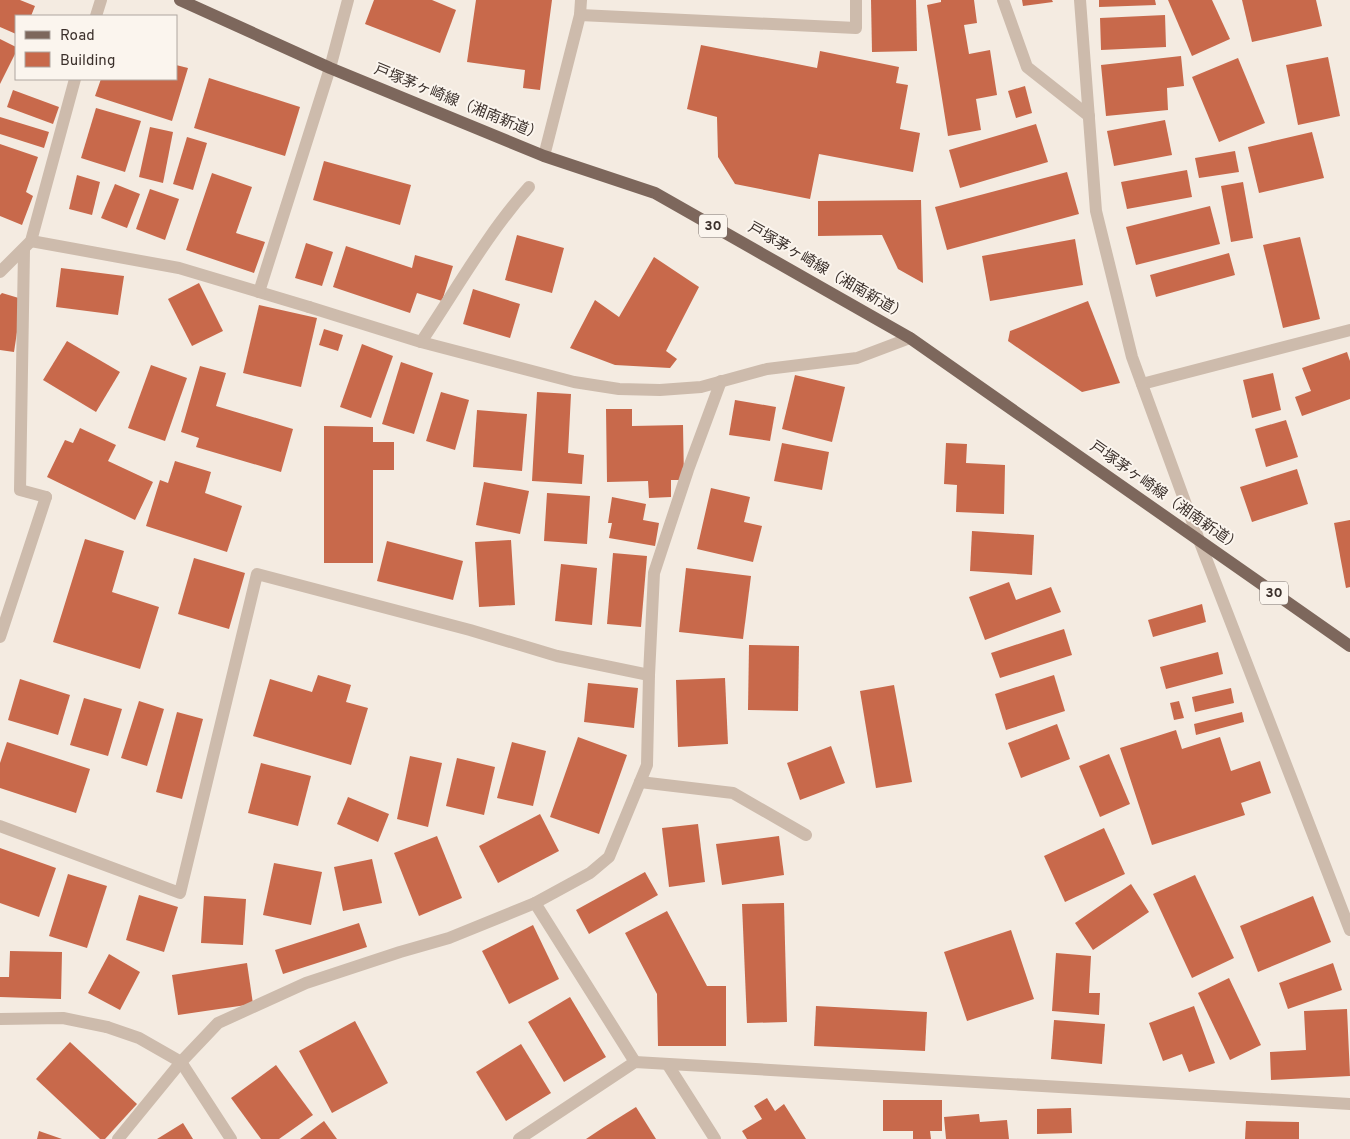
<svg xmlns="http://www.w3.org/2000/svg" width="1350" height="1139" font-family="Overpass,'Noto Sans JP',sans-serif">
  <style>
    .building { fill: #c8694b }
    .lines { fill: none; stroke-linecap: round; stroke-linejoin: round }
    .service { stroke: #cdbbac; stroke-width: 12 }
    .pedestrian { stroke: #cdbbac; stroke-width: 12 }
    .minor { stroke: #cdbbac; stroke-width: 12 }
    .primary { stroke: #7d675c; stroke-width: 12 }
    .labels { text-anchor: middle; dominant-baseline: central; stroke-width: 4; stroke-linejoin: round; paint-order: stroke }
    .shield { fill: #fbf5ee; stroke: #756b66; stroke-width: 1 }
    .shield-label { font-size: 14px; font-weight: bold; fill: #3b302b }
    .street-label { font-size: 15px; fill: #3b302b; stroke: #fbf5ee }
  </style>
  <rect width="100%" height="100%" fill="#f4ebe1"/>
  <g class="building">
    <polygon points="0,0 20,0 35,6 31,16 16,16 16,34 0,27"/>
    <polygon points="374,0 432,0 456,10 440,53 365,24"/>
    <polygon points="476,0 552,0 540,90 523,88 525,70 467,62"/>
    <polygon points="871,0 916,0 917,51 872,52"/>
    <polygon points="941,0 974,0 977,23 964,25 969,54 990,50 997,95 976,99 981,130 948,136 927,5 941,2"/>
    <polygon points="1022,0 1052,0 1053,2 1023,6"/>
    <polygon points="1099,0 1155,0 1156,5 1099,7"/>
    <polygon points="1168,0 1212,0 1230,39 1192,56"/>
    <polygon points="1242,0 1316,0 1322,26 1252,42"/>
    <polygon points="1165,15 1166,47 1101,50 1100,18"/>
    <polygon points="0,39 16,47 16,52 0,84"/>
    <polygon points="701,45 817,68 820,51 899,67 896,83 908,85 900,129 920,133 913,172 819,154 810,199 735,184 718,157 717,117 687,109"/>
    <polygon points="1181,56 1184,86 1167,88 1168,110 1106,116 1101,65"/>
    <polygon points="1328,57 1340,116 1298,125 1286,65"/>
    <polygon points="1238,58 1265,123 1219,142 1192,77"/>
    <polygon points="176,65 188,68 172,121 95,96 101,79 176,79"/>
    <polygon points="209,78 300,107 285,156 194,128"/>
    <polygon points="1025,86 1032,113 1016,118 1008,91"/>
    <polygon points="13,90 59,107 53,124 7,107"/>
    <polygon points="96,108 141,121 125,172 81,158"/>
    <polygon points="0,117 49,132 44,148 0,134"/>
    <polygon points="1165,120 1172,155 1114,166 1107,131"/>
    <polygon points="1036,124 1048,162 960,188 949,150"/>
    <polygon points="150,127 173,132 163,183 139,177"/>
    <polygon points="1312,132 1324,178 1259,193 1248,147"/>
    <polygon points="187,137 207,143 193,190 173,184"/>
    <polygon points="0,144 38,157 26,192 33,196 22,225 0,216"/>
    <polygon points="1235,151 1239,172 1199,178 1195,158"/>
    <polygon points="324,161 411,185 400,225 313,200"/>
    <polygon points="1187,170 1192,197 1127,209 1121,182"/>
    <polygon points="1067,172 1079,214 947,250 935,207"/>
    <polygon points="212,173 252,187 236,233 265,242 254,273 186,250"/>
    <polygon points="77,175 100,182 92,215 69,209"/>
    <polygon points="1243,182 1253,238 1231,242 1221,186"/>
    <polygon points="115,184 140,194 127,228 101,218"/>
    <polygon points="150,189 179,199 165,240 136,229"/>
    <polygon points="921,200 923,283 898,269 882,235 818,236 818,201"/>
    <polygon points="1210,206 1220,244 1136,265 1126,227"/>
    <polygon points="517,235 564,248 552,293 505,280"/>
    <polygon points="1300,237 1320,319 1283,328 1263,245"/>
    <polygon points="1075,239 1083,285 990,301 982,256"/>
    <polygon points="306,243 333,252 322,286 295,278"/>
    <polygon points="346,246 412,268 415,255 453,266 442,301 417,293 410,313 333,287"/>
    <polygon points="1229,253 1235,275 1156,297 1150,275"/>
    <polygon points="654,257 699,287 666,351 677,359 670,368 615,365 570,348 595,300 619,317"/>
    <polygon points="61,268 124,276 118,315 56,307"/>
    <polygon points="199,283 223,331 192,346 168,299"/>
    <polygon points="473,289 520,304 510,338 463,324"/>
    <polygon points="2,293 22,299 14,352 0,350 0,295"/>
    <polygon points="1088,301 1120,383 1082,392 1008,341 1010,331"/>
    <polygon points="259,305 317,318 301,387 243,373"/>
    <polygon points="324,329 343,335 338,351 319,345"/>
    <polygon points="67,341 120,372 96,412 43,380"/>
    <polygon points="362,344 393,356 371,418 340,407"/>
    <polygon points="1347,352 1350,361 1350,399 1302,416 1295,397 1311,391 1302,368"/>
    <polygon points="401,362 433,373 414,434 382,424"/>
    <polygon points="151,365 187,378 165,441 128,428"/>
    <polygon points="200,366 226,373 216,406 293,429 281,472 196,447 199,438 181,432"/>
    <polygon points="1273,373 1281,410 1252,418 1243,380"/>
    <polygon points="795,375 845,387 832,442 782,429"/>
    <polygon points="441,392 469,400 455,450 426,441"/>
    <polygon points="537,392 571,394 568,453 584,455 582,484 532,481"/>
    <polygon points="735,400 776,407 770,441 729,435"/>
    <polygon points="606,409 632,409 632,426 683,425 684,480 671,480 671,497 649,498 648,481 607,482"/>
    <polygon points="477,410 527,414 522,471 473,467"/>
    <polygon points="1286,420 1298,457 1266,467 1255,429"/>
    <polygon points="324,426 373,427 373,442 394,442 394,470 373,470 373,563 324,563"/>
    <polygon points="80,428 116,445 108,461 153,482 135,520 47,477 65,440 73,443"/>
    <polygon points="782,443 829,452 822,490 774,481"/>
    <polygon points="946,443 967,444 966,463 1005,465 1004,514 956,512 957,485 944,484"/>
    <polygon points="175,461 211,472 205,493 242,506 227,552 146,526 160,480 168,483"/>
    <polygon points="1297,469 1308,504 1252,522 1240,487"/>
    <polygon points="484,482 529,491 520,534 476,525"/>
    <polygon points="711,488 750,497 744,522 762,526 753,562 697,549"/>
    <polygon points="547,493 590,496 587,544 544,541"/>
    <polygon points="612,497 646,504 643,520 659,523 655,546 609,538 612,523 608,523"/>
    <polygon points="1350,520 1350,587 1346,588 1334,523"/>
    <polygon points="972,531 1034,535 1032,575 970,571"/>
    <polygon points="85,539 124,551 112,592 159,607 140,669 53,642"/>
    <polygon points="511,540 515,605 479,607 475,542"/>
    <polygon points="387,541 463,561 453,600 377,581"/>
    <polygon points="613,553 647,556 641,627 607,624"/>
    <polygon points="194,558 245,573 229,629 178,614"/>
    <polygon points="561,564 597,568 592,625 555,621"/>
    <polygon points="686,568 751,576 743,639 679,632"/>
    <polygon points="1009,582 1016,600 1051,587 1061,612 985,640 969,597"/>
    <polygon points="1202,604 1206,622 1153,637 1148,620"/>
    <polygon points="1064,629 1072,655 1000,678 991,653"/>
    <polygon points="749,645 799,646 798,711 748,710"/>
    <polygon points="1218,652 1223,674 1166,689 1160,667"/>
    <polygon points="318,675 351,685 346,702 368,708 351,765 253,736 270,679 312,692"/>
    <polygon points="1054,675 1065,711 1006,730 995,694"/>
    <polygon points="725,678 728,744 678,747 676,680"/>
    <polygon points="20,679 70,695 58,735 8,720"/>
    <polygon points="588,683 638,688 634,728 584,722"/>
    <polygon points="894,685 912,782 876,788 860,691"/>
    <polygon points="1231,688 1234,703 1195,712 1192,697"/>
    <polygon points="84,698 122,709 108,756 70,745"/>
    <polygon points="139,701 164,709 147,766 121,758"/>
    <polygon points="1179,701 1184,718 1174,720 1170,703"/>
    <polygon points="177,712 203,719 182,799 156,792"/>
    <polygon points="1242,712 1244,722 1196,735 1194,724"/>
    <polygon points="1057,724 1070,759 1021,778 1008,743"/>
    <polygon points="1176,730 1182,749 1220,737 1231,771 1260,761 1271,793 1241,803 1245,815 1152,845 1120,748"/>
    <polygon points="578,737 627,755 599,834 550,817"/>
    <polygon points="7,742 90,769 76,813 0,788 0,763"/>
    <polygon points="512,742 546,751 533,806 497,798"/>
    <polygon points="831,746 845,783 800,800 787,763"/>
    <polygon points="1109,754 1130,804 1100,817 1079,766"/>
    <polygon points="410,756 442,763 428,827 397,819"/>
    <polygon points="457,758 495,767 484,815 446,806"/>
    <polygon points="261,763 311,776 298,826 248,813"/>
    <polygon points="348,797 389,814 378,842 337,824"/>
    <polygon points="540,814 559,851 498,883 479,846"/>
    <polygon points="698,824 705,882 669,887 662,828"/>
    <polygon points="1104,828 1125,874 1065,902 1044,856"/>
    <polygon points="437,836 462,898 419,916 394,853"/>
    <polygon points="779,836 784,875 722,885 716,844"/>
    <polygon points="0,848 56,868 39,917 0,903"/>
    <polygon points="372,859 382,903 343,911 334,867"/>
    <polygon points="274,863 322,872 311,925 263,915"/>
    <polygon points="645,872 658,895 589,934 576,910"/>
    <polygon points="68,874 107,886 87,948 49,936"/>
    <polygon points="1195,875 1234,958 1192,978 1153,894"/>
    <polygon points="1131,884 1149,912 1093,950 1075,923"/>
    <polygon points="139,895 178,907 164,952 126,940"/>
    <polygon points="204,896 246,899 243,945 201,943"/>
    <polygon points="1313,896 1331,942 1258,972 1240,926"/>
    <polygon points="784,903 787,1022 747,1023 742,904"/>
    <polygon points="667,911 707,986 726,986 726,1046 658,1046 657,994 625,933"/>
    <polygon points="359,923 367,947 283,974 275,950"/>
    <polygon points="533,925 559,979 509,1004 482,951"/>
    <polygon points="1011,930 1034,999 967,1021 944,952"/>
    <polygon points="10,951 62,952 61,999 0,997 0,977 9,977"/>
    <polygon points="1056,953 1091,956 1089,993 1100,993 1099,1015 1052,1011"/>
    <polygon points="109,954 140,972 120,1010 88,993"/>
    <polygon points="247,963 253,1004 178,1015 172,975"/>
    <polygon points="1333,963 1342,990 1288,1009 1279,983"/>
    <polygon points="1229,978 1261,1045 1230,1060 1198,993"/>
    <polygon points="570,997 606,1057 564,1082 528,1022"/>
    <polygon points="816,1006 927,1012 925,1051 814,1046"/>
    <polygon points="1194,1006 1215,1063 1189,1072 1182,1054 1163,1061 1149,1023"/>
    <polygon points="1347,1009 1350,1076 1271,1080 1270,1052 1306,1050 1304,1011"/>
    <polygon points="1054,1020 1105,1024 1102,1064 1051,1059"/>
    <polygon points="355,1021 388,1083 332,1113 299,1051"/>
    <polygon points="70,1042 137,1104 105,1139 100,1139 36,1079"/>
    <polygon points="521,1044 551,1093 506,1121 476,1072"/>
    <polygon points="276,1065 313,1115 279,1139 261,1139 231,1098"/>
    <polygon points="767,1098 775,1111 784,1104 806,1139 747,1139 742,1131 762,1119 754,1106"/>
    <polygon points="883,1100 942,1100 942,1131 930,1131 931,1139 913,1139 913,1131 883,1131"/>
    <polygon points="636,1107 656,1139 586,1139 604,1127"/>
    <polygon points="1071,1108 1072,1133 1037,1134 1037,1109"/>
    <polygon points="979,1114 980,1122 1007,1120 1009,1139 946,1139 944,1117"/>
    <polygon points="324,1121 337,1139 300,1139"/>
    <polygon points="1246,1121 1299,1122 1299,1139 1245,1139"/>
    <polygon points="183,1123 193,1139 157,1139"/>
    <polygon points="39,1131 62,1139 37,1139"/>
  </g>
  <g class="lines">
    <g class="service">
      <polyline points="580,15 856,28 856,0"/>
      <polyline points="96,16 101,0"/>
      <polyline points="31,241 179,268 309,307"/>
      <polyline points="24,250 20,490 46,497"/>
      <polyline points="0,272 31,241 75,79"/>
      <polyline points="1142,384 1350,330"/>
      <polyline points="107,1027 139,1038 181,1062 231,1139"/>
      <polyline points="118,1139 181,1062 218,1023 306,983 400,952 449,938 535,903"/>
    </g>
    <g class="pedestrian">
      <path d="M421,342c35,-52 66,-108 108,-155"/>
      <polyline points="0,1019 63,1018 107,1027"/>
    </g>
    <g class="minor">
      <polyline points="1003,0 1027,67 1089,116"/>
      <polyline points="1080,0 1096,211 1132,357 1199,540 1350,930"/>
      <polyline points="544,156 580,15 581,0"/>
      <polyline points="259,292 330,68 348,0"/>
      <polyline points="309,307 421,342 574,382 619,389 660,390 701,387 767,369 857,358 910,338"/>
      <polyline points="0,637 46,497"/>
      <polyline points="640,782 733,793 806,835"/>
      <polyline points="0,826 180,893 257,574 470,630 557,656 649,675"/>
      <polyline points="635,1062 535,903 590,873 609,857 647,765 649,675 654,573 688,470 721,381"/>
      <polyline points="668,1065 715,1139"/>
      <polyline points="519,1139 635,1062 1350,1104"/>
    </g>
    <polyline class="primary" points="180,0 330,68 544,156 655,193 910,338 1350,646"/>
  </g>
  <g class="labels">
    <g class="shield">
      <rect x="699" y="214.5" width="28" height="23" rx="4"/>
      <rect x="1260" y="581.5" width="28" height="23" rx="4"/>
    </g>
    <g class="shield-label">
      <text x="713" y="226">30</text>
      <text x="1274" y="593">30</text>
    </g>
    <g class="street-label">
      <text transform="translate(458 103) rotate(22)">戸塚茅ヶ崎線（湘南新道）</text>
      <text transform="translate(827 272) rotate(30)">戸塚茅ヶ崎線（湘南新道）</text>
      <text transform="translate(1165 497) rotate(35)">戸塚茅ヶ崎線（湘南新道）</text>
    </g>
  </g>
  <rect x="15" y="15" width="162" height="65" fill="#fbf5ee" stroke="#aea6a0"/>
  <rect x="25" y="31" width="25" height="8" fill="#7d675c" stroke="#aea6a0"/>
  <text x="60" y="40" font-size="15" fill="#3b302b">Road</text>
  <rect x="25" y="52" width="25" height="15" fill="#c8694b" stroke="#aea6a0"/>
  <text x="60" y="65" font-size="15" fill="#3b302b">Building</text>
</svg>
